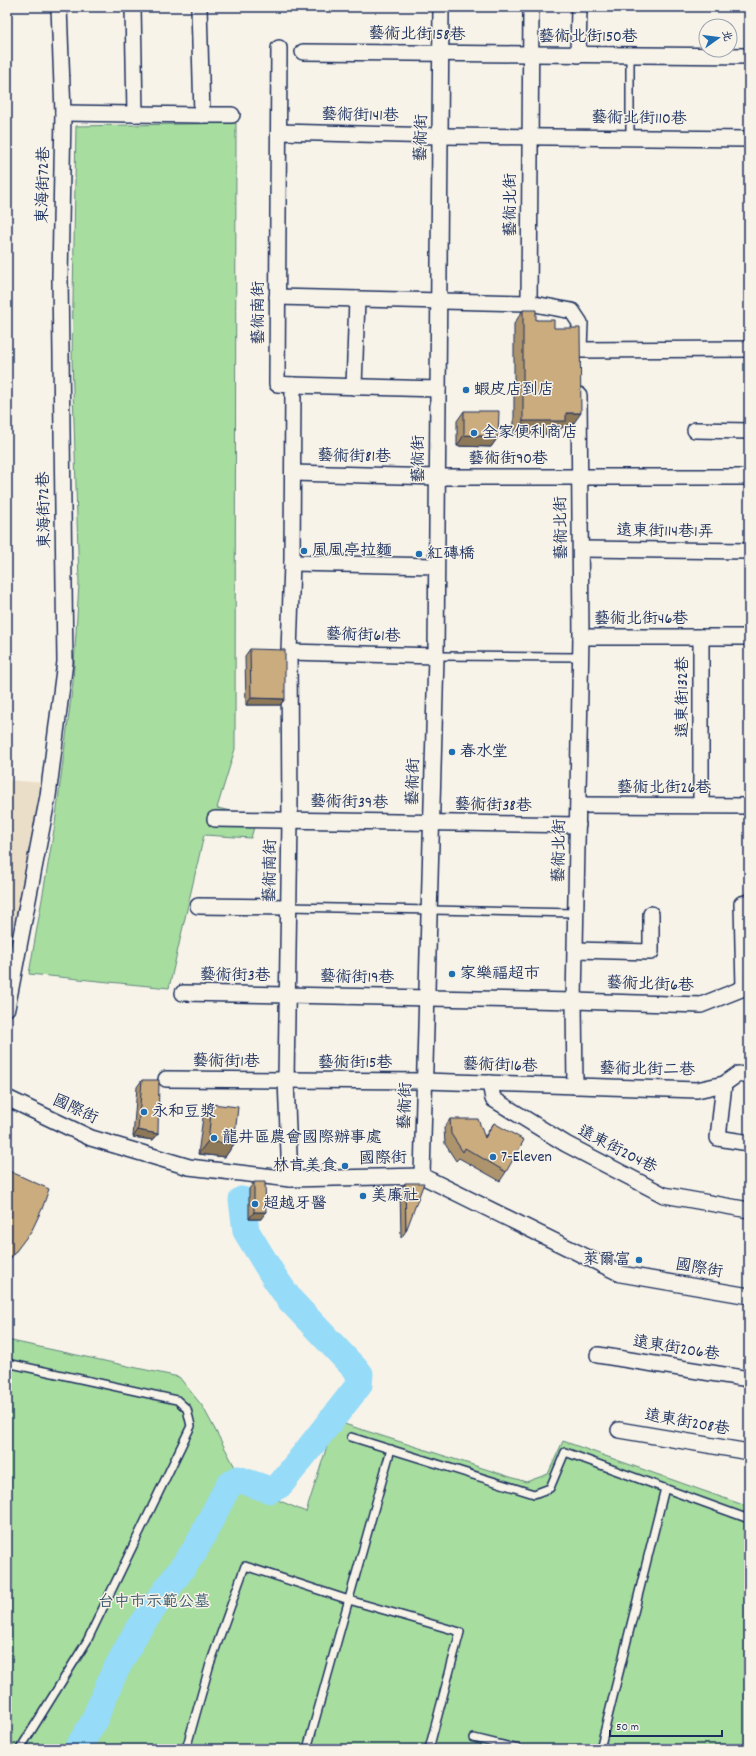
<svg xmlns="http://www.w3.org/2000/svg" width="756" height="1756" font-family="Dekko,'LXGW WenKai TC',sans-serif">
  <style>
    .built { fill: #eadec8 }
    .green { fill: #a7dd9f; stroke: #61867e }
    .lines { fill: none; stroke-linecap: round; stroke-linejoin: round }
    .river { stroke: #96dbf8; stroke-width: 27 }
    .lane-casing { stroke: #1b2f5e; stroke-width: 10 }
    .street-casing { stroke: #1b2f5e; stroke-width: 18 }
    .lane { stroke: #f7f3e8; stroke-width: 7 }
    .street { stroke: #f7f3e8; stroke-width: 15 }
    .wall { fill: #ae946d; stroke: #1b2f5e }
    .shaded-wall { fill: #8d7859; stroke: #1b2f5e }
    .building { fill: #caac7f; stroke: #1b2f5e }
    .poi-dot { fill: #1f6fb2; stroke: #f7f3e8; stroke-width: 1.5 }
    .labels { text-anchor: middle; dominant-baseline: central; stroke-width: 3; stroke-linejoin: round; paint-order: stroke }
    .street-label { font-size: 16px; fill: #1b2f5e; stroke: #f7f3e8 }
    .poi-label { font-size: 16px; fill: #1b2f5e; stroke: #f7f3e8; text-anchor: start }
    .park-label { font-size: 16px; fill: #3e5a6e; stroke: #f7f3e8 }
  </style>
  <rect width="100%" height="100%" fill="#f7f3e8"/>
  <filter id="ink" filterUnits="userSpaceOnUse"><feTurbulence type="fractalNoise" baseFrequency=".025" numOctaves="2"/><feDisplacementMap in="SourceGraphic" scale="8" xChannelSelector="R" yChannelSelector="G"/><feConvolveMatrix kernelMatrix="1 2 1 2 8 2 1 2 1" color-interpolation-filters="sRGB"/></filter>
  <g filter="url(#ink)">
    <polygon class="built" points="7,780 45,783 7,965"/>
    <g class="green">
      <polygon points="236,123 235,749 217,808 257,816 251,838 204,835 169,988 29,974 55,824 73,682 79,583 72,357 76,126"/>
      <polygon points="7,1340 179,1377 203,1407 245,1486 306,1512 335,1421 526,1482 548,1474 563,1441 749,1507 749,1749 7,1749"/>
    </g>
    <g class="lines">
      <polyline class="river" points="77,1749 93,1723 113,1675 138,1629 195,1550 228,1486 238,1479 270,1490 280,1485 359,1385 360,1374 290,1300 274,1277 246,1231 242,1200"/>
      <g class="lane-casing">
        <g id="lane">
          <polyline points="630,137 630,55"/>
          <polyline points="436,656 579,657"/>
          <polyline points="289,907 576,913"/>
          <polyline points="7,1363 177,1400 187,1409 191,1426 87,1641 20,1749"/>
          <polyline points="351,1437 534,1494 550,1488 565,1452 749,1519"/>
          <polyline points="474,1738 519,1749"/>
          <polyline points="186,1749 210,1664 245,1566 349,1600 460,1632 429,1749"/>
          <polyline points="307,1749 391,1449"/>
          <polyline points="600,1749 665,1488"/>
        </g>
      </g>
      <g class="street-casing">
        <g id="street">
          <polyline points="133,7 135,114"/>
          <polyline points="279,48 277,384 293,385 292,563 289,652 290,820 286,1080 290,1179"/>
          <polyline points="303,52 749,56"/>
          <polyline points="578,55 579,7"/>
          <polyline points="63,113 202,115 199,7"/>
          <polyline points="202,115 232,115"/>
          <polyline points="279,132 440,136 749,139"/>
          <polyline points="277,297 529,303 572,311 580,323 579,349"/>
          <polyline points="529,303 531,7"/>
          <polyline points="579,350 749,349"/>
          <polyline points="293,385 438,389"/>
          <polyline points="354,387 357,299"/>
          <polyline points="695,430 749,431"/>
          <polyline points="293,473 437,477 749,477"/>
          <polyline points="581,549 749,551"/>
          <polyline points="292,563 436,566"/>
          <polyline points="581,637 701,637"/>
          <polyline points="289,652 436,656"/>
          <polyline points="579,805 749,806"/>
          <polyline points="701,806 701,637 749,637"/>
          <polyline points="215,819 578,825"/>
          <polyline points="198,906 289,907"/>
          <polyline points="576,950 651,952 651,914"/>
          <polyline points="744,988 742,904 749,902"/>
          <polyline points="183,993 574,1001 701,1005 744,988 749,988"/>
          <polyline points="7,1008 48,796 65,662 60,278 63,113 59,7"/>
          <polyline points="166,1079 424,1081 697,1090 724,1084 738,1074 749,1076"/>
          <polyline points="490,1083 493,1099 566,1144 664,1195 749,1210"/>
          <polyline points="724,1084 718,1138 749,1143"/>
          <polyline points="575,1086 574,1001 581,637 579,395"/>
          <polyline points="7,1098 91,1138 189,1167 290,1179 422,1176 621,1274 749,1296"/>
          <polyline points="422,1176 436,656 441,7"/>
          <polyline points="598,1355 749,1379"/>
          <polyline points="619,1430 749,1452"/>
        </g>
      </g>
      <use href="#lane" class="lane"/>
      <use href="#street" class="street"/>
    </g>
    <g class="wall">
      <polygon points="523,310 536,320 554,328 571,427 562,427 557,434 514,434 514,324"/>
      <polygon points="464,411 498,437 491,447 457,446 457,421"/>
      <polygon points="250,649 285,699 280,705 246,705 245,656"/>
      <polygon points="142,1080 158,1134 153,1140 133,1137 137,1087"/>
      <polygon points="212,1104 234,1144 225,1157 198,1154 203,1117"/>
      <polygon points="450,1119 485,1136 494,1123 506,1172 500,1181 459,1158 456,1161 445,1144 444,1128"/>
      <polygon points="254,1182 261,1219 249,1219 249,1189"/>
      <polygon points="405,1183 406,1231 401,1238 400,1190"/>
    </g>
    <g class="shaded-wall">
      <polygon points="566,413 581,413 571,427 562,427 557,434 514,434 523,421"/>
      <polygon points="464,435 498,437 491,447 457,446"/>
      <polygon points="251,698 285,699 280,705 246,705"/>
      <polygon points="138,1130 158,1134 153,1140 133,1137"/>
      <polygon points="208,1141 234,1144 225,1157 198,1154"/>
      <polygon points="254,1212 266,1212 261,1219 249,1219"/>
    </g>
    <g class="building">
      <polygon points="523,310 536,310 536,320 554,320 554,328 580,328 581,413 566,413 566,421 523,421"/>
      <polygon points="464,411 499,411 498,437 464,435"/>
      <polygon points="250,649 285,650 285,699 251,698"/>
      <polygon points="142,1080 159,1080 158,1134 138,1130"/>
      <polygon points="212,1104 238,1107 234,1144 208,1141"/>
      <polygon points="450,1119 478,1119 485,1138 494,1123 524,1140 506,1172 465,1148 463,1152 451,1134"/>
      <polygon points="7,1170 49,1189 42,1209 32,1230 7,1263"/>
      <polygon points="254,1182 265,1182 266,1212 254,1212"/>
      <polygon points="405,1183 424,1183 406,1231"/>
    </g>
  </g>
  <g class="poi-dot">
    <circle cx="466" cy="390" r="4"/>
    <circle cx="474" cy="433" r="4"/>
    <circle cx="304" cy="551" r="4"/>
    <circle cx="419" cy="554" r="4"/>
    <circle cx="452" cy="752" r="4"/>
    <circle cx="452" cy="974" r="4"/>
    <circle cx="144" cy="1112" r="4"/>
    <circle cx="214" cy="1138" r="4"/>
    <circle cx="493" cy="1157" r="4"/>
    <circle cx="345" cy="1166" r="4"/>
    <circle cx="363" cy="1196" r="4"/>
    <circle cx="255" cy="1204" r="4"/>
    <circle cx="639" cy="1260" r="4"/>
  </g>
  <g class="labels">
    <g class="street-label">
      <text transform="translate(417 35) rotate(1)">藝術北街158巷</text>
      <text x="588" y="37">藝術北街150巷</text>
      <text transform="translate(360 116) rotate(1)">藝術街141巷</text>
      <text transform="translate(639 119) rotate(1)">藝術北街110巷</text>
      <text transform="translate(422 138) rotate(-89)">藝術街</text>
      <text transform="translate(44 185) rotate(-89)">東海街72巷</text>
      <text transform="translate(511 205) rotate(-90)">藝術北街</text>
      <text transform="translate(259 313) rotate(-90)">藝術南街</text>
      <text transform="translate(354 457) rotate(1)">藝術街81巷</text>
      <text transform="translate(419 459) rotate(-90)">藝術街</text>
      <text x="508" y="459">藝術街90巷</text>
      <text transform="translate(45 510) rotate(-91)">東海街72巷</text>
      <text transform="translate(562 528) rotate(-91)">藝術北街</text>
      <text transform="translate(665 532) rotate(1)">遠東街114巷1弄</text>
      <text x="641" y="619">藝術北街46巷</text>
      <text transform="translate(363 636) rotate(2)">藝術街61巷</text>
      <text transform="translate(683 697) rotate(-90)">遠東街132巷</text>
      <text transform="translate(414 782) rotate(-89)">藝術街</text>
      <text x="664" y="788">藝術北街26巷</text>
      <text transform="translate(349 803) rotate(1)">藝術街39巷</text>
      <text transform="translate(493 806) rotate(1)">藝術街38巷</text>
      <text transform="translate(560 851) rotate(-89)">藝術北街</text>
      <text transform="translate(271 871) rotate(-89)">藝術南街</text>
      <text transform="translate(235 976) rotate(1)">藝術街3巷</text>
      <text transform="translate(357 978) rotate(1)">藝術街19巷</text>
      <text transform="translate(650 985) rotate(2)">藝術北街6巷</text>
      <text transform="translate(226 1062) rotate(1)">藝術街1巷</text>
      <text x="355" y="1063">藝術街15巷</text>
      <text transform="translate(500 1066) rotate(2)">藝術街16巷</text>
      <text transform="translate(647 1070) rotate(1)">藝術北街二巷</text>
      <text transform="translate(406 1106) rotate(-88)">藝術街</text>
      <text transform="translate(75 1110) rotate(25)">國際街</text>
      <text transform="translate(617 1150) rotate(27)">遠東街204巷</text>
      <text transform="translate(383 1159) rotate(-1)">國際街</text>
      <text transform="translate(699 1269) rotate(10)">國際街</text>
      <text transform="translate(676 1349) rotate(9)">遠東街206巷</text>
      <text transform="translate(687 1423) rotate(10)">遠東街208巷</text>
    </g>
    <g class="poi-label">
      <text x="474" y="390">蝦皮店到店</text>
      <text x="482" y="433">全家便利商店</text>
      <text x="312" y="551">風風亭拉麵</text>
      <text x="427" y="554">紅磚橋</text>
      <text x="460" y="752">春水堂</text>
      <text x="460" y="974">家樂福超市</text>
      <text x="152" y="1112">永和豆漿</text>
      <text x="222" y="1138">龍井區農會國際辦事處</text>
      <text x="501" y="1157">7-Eleven</text>
      <text x="337" y="1166" text-anchor="end">林肯美食</text>
      <text x="371" y="1196">美廉社</text>
      <text x="263" y="1204">超越牙醫</text>
      <text x="631" y="1260" text-anchor="end">萊爾富</text>
    </g>
    <g class="park-label">
      <text x="154" y="1602">台中市示範公墓</text>
    </g>
  </g>
  <rect width="756" height="1756" fill="none" stroke="#f7f3e8" stroke-width="24"/>
  <rect x="12" y="12" width="732" height="1732" fill="none" stroke="#1b2f5e" stroke-width="1.5" filter="url(#ink)"/>
  <g transform="translate(718 38) rotate(76)"><circle r="19" fill="#f7f3e8" stroke="#9fa5b1"/>
  <path d="M0-3L7 15L0 10L-7 15Z" fill="#1f6fb2"/>
  <text y="-6" font-size="11" font-weight="bold" text-anchor="middle" fill="#1b2f5e">北</text>
  </g>
  <path d="M610 1730v6h112v-6" fill="none" stroke="#1b2f5e" stroke-width="2"/>
  <text x="616" y="1730" font-size="12" fill="#1b2f5e" stroke="#f7f3e8" stroke-width="3" paint-order="stroke">50 m</text>
</svg>
